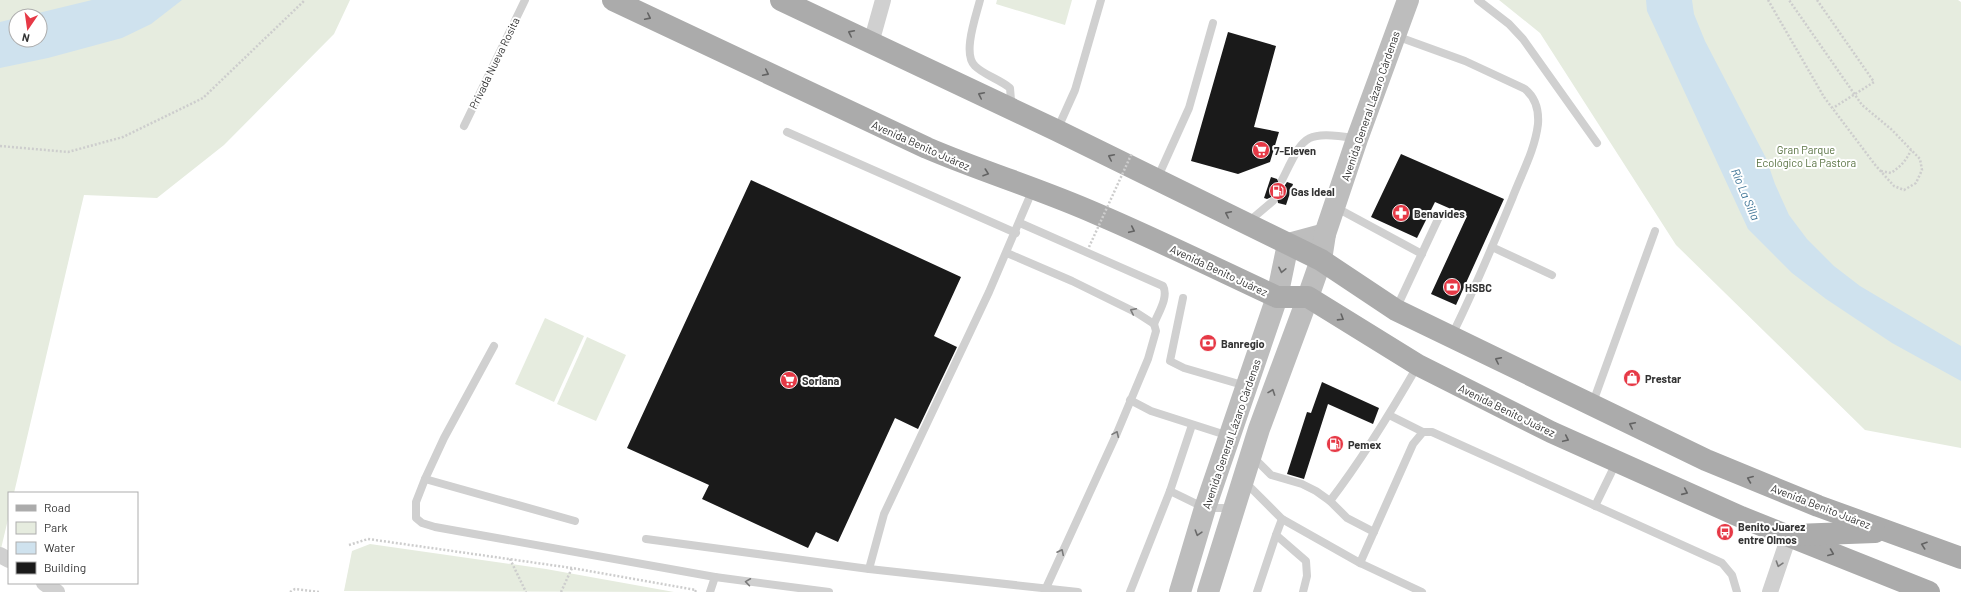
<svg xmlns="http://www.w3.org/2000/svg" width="1961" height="592" font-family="Barlow,sans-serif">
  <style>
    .green { fill: #e6ecdf; fill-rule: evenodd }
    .water { fill: #cfe2ee }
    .building { fill: #1a1a1a }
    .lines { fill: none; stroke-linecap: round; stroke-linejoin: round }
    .path { stroke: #cdcdcd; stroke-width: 2.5; stroke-dasharray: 2 2; stroke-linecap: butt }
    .lane { stroke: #d0d0d0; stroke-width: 8 }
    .street { stroke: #d0d0d0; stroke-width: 16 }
    .secondary { stroke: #bdbdbd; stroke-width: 22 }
    .primary { stroke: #ababab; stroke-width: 22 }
    .path-bridge { stroke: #cdcdcd; stroke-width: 2.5; stroke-dasharray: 2 2; stroke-linecap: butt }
    .oneway { stroke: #636363 }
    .oneway2 { stroke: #6a6a6a }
    .oneway3 { stroke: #7a7a7a }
    .labels { text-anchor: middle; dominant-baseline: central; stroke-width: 4; stroke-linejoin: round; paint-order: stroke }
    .street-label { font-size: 11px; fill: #333; stroke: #fff }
    .park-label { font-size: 11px; fill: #56703f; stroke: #fff }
    .poi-label { font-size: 11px; font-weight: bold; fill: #333; stroke: #fff; text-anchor: start }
    .water-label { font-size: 12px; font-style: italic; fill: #3f7597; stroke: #fff }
  </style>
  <rect width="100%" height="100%" fill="#fff"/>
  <g class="green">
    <path d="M0,0h350l-16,34 -110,111 -67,53 -73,-3 -70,298h-5v22l-9,38zM16,16h24v24h-24z"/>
    <polygon points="997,0 1072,0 1065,25 996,4"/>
    <polygon points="1499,0 1958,0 1961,2 1961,448 1865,430 1676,245 1540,33"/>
    <polygon points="545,318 584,336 554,402 515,384"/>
    <polygon points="587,337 626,355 596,421 557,404"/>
    <polygon points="370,544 546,569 674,592 344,591 352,551"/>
  </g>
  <g class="water">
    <polygon points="92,0 182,0 151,24 122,38 48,58 0,68 0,22 16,18 16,40 40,40 40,16 26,16"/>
    <polygon points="1646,0 1692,0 1694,14 1705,41 1766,158 1775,184 1789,215 1807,239 1834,266 1860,286 1961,346 1961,381 1892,343 1826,299 1792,273 1748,229 1647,11"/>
  </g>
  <g class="building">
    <polygon points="1228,32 1276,46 1254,127 1279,132 1270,162 1238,174 1191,161"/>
    <polygon points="1401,154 1504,199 1456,305 1431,294 1467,216 1435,202 1417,238 1371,217"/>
    <polygon points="1271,177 1277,179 1280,185 1285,185 1287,182 1293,184 1286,205 1278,203 1277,198 1274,196 1267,199 1264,198"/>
    <polygon points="751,180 961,277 934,336 957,347 918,429 895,418 838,542 816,532 808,548 702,499 709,485 627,448"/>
    <polygon points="1322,382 1379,408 1373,424 1328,404 1304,479 1287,474 1307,412 1311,413"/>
  </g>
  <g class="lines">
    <g class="path">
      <polyline points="1768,0 1824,97 1876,166 1894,186 1904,190 1916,183 1922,170 1920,159 1891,129 1862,105 1789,0"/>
      <polyline points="1817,0 1874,82 1833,108"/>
      <polyline points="0,146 68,152 123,137 203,98 305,0"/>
      <path d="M1881,171l10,2c10,-7 15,-12 20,-23"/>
      <polyline points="349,545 368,539 572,568 696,590 695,592"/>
      <polyline points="510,559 526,592"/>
      <polyline points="290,592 295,589 320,592"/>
      <polyline points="561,592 572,568"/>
    </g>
    <g class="lane">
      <path d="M980,0c-4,16 -18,54 -5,66 9,9 24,13 35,22l1,12 -6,2"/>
      <polyline points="1478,0 1509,24 1523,39 1597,143"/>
      <path d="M1396,36l69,25 60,28c11,9 14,21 13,35 -3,26 -17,51 -26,75 -19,46 -38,92 -60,136"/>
      <polyline points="464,126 525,0"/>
      <polyline points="1057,130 1075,90 1101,0"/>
      <polyline points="787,132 1016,233"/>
      <polyline points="1157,179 1189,108 1213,23"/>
      <path d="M1282,180c23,-46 21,-49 74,-42"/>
      <polyline points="1335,207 1422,254"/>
      <path d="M1020,223l143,63c6,11 -5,27 -9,38"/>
      <polyline points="1247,223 1273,201"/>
      <polyline points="1492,247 1552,275"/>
      <polyline points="1007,253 1072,281 1137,313 1154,324 1156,331 1148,359 1117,433 1046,588"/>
      <polyline points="1183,298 1170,361 1184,368 1246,386"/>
      <polyline points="1396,309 1439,217"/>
      <polyline points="494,346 444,438 425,479 416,502 416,518 422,523 435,527 715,577"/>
      <polyline points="1130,400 1151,411 1229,436"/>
      <polyline points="1592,405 1655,231"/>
      <polyline points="1389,415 1423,432"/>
      <path d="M1253,457l18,18 31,9 14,7 14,10c33,-43 61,-89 88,-136"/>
      <polyline points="425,479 575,521"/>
      <polyline points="1244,481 1282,519 1360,563 1422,592"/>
      <polyline points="1170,491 1205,508 1233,508"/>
      <polyline points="1330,501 1347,518 1374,532"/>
      <polyline points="1595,506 1616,463"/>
      <polyline points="1282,519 1276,535 1306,561 1307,576 1303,592"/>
      <polyline points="646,539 869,569 1078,592"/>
      <polyline points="1360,563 1413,444 1423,432 1432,432 1722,563 1732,575 1737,592"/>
      <polyline points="869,569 884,514 989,292 1033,189"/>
      <polyline points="710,592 715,577 829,592"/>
      <polyline points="1130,592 1170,491 1192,425"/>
      <polyline points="1257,592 1276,535"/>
    </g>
    <g class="street">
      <polyline points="871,43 883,0"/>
      <polyline points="0,555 9,560"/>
      <polyline points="44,583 57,592"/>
      <polyline points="1770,592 1789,536"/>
    </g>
    <g class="secondary">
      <polyline points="1180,592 1205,508 1277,297 1288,244 1325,234"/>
      <polyline points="1208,592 1259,429 1308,297 1321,260 1325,234 1357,139 1408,0"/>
    </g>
    <g class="primary">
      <path d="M613,0l314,148c56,24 114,41 170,66 61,26 120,55 180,83h31l110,68 133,67 190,85 188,75"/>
      <polyline points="781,0 1056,130 1321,260 1396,310 1706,460 1818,506 1961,558"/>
      <polyline points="1795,535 1875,532"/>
    </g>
    <polyline class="path-bridge" points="1089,247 1132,153"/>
  </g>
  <defs><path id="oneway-chevron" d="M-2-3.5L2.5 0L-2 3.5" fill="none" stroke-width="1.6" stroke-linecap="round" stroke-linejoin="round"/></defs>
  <g class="oneway">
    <use href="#oneway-chevron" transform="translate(648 17) rotate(26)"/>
    <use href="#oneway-chevron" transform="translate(851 33) rotate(-154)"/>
    <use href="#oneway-chevron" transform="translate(766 73) rotate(26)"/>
    <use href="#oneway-chevron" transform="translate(981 95) rotate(-154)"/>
    <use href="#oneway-chevron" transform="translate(1111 157) rotate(-154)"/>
    <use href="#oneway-chevron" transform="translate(986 173) rotate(19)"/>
    <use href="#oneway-chevron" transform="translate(1228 214) rotate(-154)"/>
    <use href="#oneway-chevron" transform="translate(1132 230) rotate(25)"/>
    <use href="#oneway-chevron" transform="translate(1341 318) rotate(32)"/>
    <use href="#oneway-chevron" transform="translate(1498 360) rotate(-154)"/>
    <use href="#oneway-chevron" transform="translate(1632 425) rotate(-154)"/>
    <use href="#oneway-chevron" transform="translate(1566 439) rotate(25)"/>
    <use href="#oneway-chevron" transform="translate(1750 479) rotate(-158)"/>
    <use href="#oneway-chevron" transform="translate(1685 492) rotate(24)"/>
    <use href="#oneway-chevron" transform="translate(1924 545) rotate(-161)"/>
    <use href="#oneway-chevron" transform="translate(1831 553) rotate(22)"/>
  </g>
  <g class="oneway2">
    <use href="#oneway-chevron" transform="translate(1282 270) rotate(102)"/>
    <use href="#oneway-chevron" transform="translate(1272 392) rotate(-70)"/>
    <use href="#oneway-chevron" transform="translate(1198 533) rotate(107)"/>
  </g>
  <g class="oneway3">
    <use href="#oneway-chevron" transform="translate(1133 311) rotate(-154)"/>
    <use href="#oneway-chevron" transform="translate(1116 434) rotate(-66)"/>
    <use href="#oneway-chevron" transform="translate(1061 552) rotate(-64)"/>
    <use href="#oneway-chevron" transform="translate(1779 564) rotate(108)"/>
    <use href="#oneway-chevron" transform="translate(748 582) rotate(-172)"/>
  </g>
  <defs>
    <g id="supermarket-disc" transform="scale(0.9)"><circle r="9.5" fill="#e63946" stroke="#fff"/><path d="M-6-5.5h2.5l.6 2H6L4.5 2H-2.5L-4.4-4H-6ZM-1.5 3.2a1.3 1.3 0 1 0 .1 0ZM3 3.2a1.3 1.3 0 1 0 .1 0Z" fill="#fff"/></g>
    <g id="fuel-disc" transform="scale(0.9)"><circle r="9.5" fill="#e63946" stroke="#fff"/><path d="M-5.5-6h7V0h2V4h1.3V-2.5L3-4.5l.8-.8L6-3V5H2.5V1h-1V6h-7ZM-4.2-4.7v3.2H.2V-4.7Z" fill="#fff"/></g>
    <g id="pharmacy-disc" transform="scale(0.9)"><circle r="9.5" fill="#e63946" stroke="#fff"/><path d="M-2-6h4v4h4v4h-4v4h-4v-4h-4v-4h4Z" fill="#fff"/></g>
    <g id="bank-disc" transform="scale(0.9)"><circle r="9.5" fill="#e63946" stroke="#fff"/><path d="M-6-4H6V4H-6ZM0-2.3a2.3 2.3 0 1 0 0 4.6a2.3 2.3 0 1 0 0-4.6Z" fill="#fff"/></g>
    <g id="shop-disc" transform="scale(0.9)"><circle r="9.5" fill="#e63946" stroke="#fff"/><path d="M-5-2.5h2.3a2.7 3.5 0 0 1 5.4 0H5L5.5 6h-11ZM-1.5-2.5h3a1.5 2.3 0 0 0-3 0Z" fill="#fff"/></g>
    <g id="bus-disc" transform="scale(0.9)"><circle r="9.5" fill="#e63946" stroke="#fff"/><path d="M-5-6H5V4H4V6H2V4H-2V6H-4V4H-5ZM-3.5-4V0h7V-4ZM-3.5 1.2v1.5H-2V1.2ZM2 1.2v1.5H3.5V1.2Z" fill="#fff"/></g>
  </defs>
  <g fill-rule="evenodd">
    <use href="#supermarket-disc" x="1261" y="150"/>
    <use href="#fuel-disc" x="1278" y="191"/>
    <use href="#pharmacy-disc" x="1401" y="213"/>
    <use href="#bank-disc" x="1452" y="287"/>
    <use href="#bank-disc" x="1208" y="343"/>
    <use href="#shop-disc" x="1632" y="378"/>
    <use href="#supermarket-disc" x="789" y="380"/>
    <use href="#fuel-disc" x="1335" y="444"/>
    <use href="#bus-disc" x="1725" y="532"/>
  </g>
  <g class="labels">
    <g class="street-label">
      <text transform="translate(494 63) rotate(-64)">Privada Nueva Rosita</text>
      <text transform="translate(1370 106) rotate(-71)">Avenida General Lázaro Cárdenas</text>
      <text transform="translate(921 145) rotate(24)">Avenida Benito Juárez</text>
      <text transform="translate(1219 270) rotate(25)">Avenida Benito Juárez</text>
      <text transform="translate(1507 410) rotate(26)">Avenida Benito Juárez</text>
      <text transform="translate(1231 434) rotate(-71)">Avenida General Lázaro Cárdenas</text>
      <text transform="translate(1821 506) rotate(21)">Avenida Benito Juárez</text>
    </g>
    <g class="park-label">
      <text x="1806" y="149">Gran Parque<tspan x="1806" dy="13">Ecológico La Pastora</tspan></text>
    </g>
    <g class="poi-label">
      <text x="1274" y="150">7-Eleven</text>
      <text x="1291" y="191">Gas Ideal</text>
      <text x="1414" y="213">Benavides</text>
      <text x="1465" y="287">HSBC</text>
      <text x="1221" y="343">Banregio</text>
      <text x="1645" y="378">Prestar</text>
      <text x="802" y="380">Soriana</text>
      <text x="1348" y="444">Pemex</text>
      <text x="1738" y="526">Benito Juarez<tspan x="1738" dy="13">entre Olmos</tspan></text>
    </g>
    <g class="water-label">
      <text transform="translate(1746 194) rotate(67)">Río La Silla</text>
    </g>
  </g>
  <rect x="8" y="492" width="130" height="92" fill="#ffffff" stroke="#adadad"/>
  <rect x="16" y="505" width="20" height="6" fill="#ababab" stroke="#adadad"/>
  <text x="44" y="512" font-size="12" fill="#333333">Road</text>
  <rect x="16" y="522" width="20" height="12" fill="#e6ecdf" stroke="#adadad"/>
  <text x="44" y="532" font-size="12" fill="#333333">Park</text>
  <rect x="16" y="542" width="20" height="12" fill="#cfe2ee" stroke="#adadad"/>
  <text x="44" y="552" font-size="12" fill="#333333">Water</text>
  <rect x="16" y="562" width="20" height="12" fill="#1a1a1a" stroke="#adadad"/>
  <text x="44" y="572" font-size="12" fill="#333333">Building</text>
  <g transform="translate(28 28) rotate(193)"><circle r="19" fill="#ffffff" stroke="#adadad"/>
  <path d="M0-3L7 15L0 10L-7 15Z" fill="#e63946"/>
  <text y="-6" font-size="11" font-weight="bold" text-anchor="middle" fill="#333333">N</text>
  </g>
</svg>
